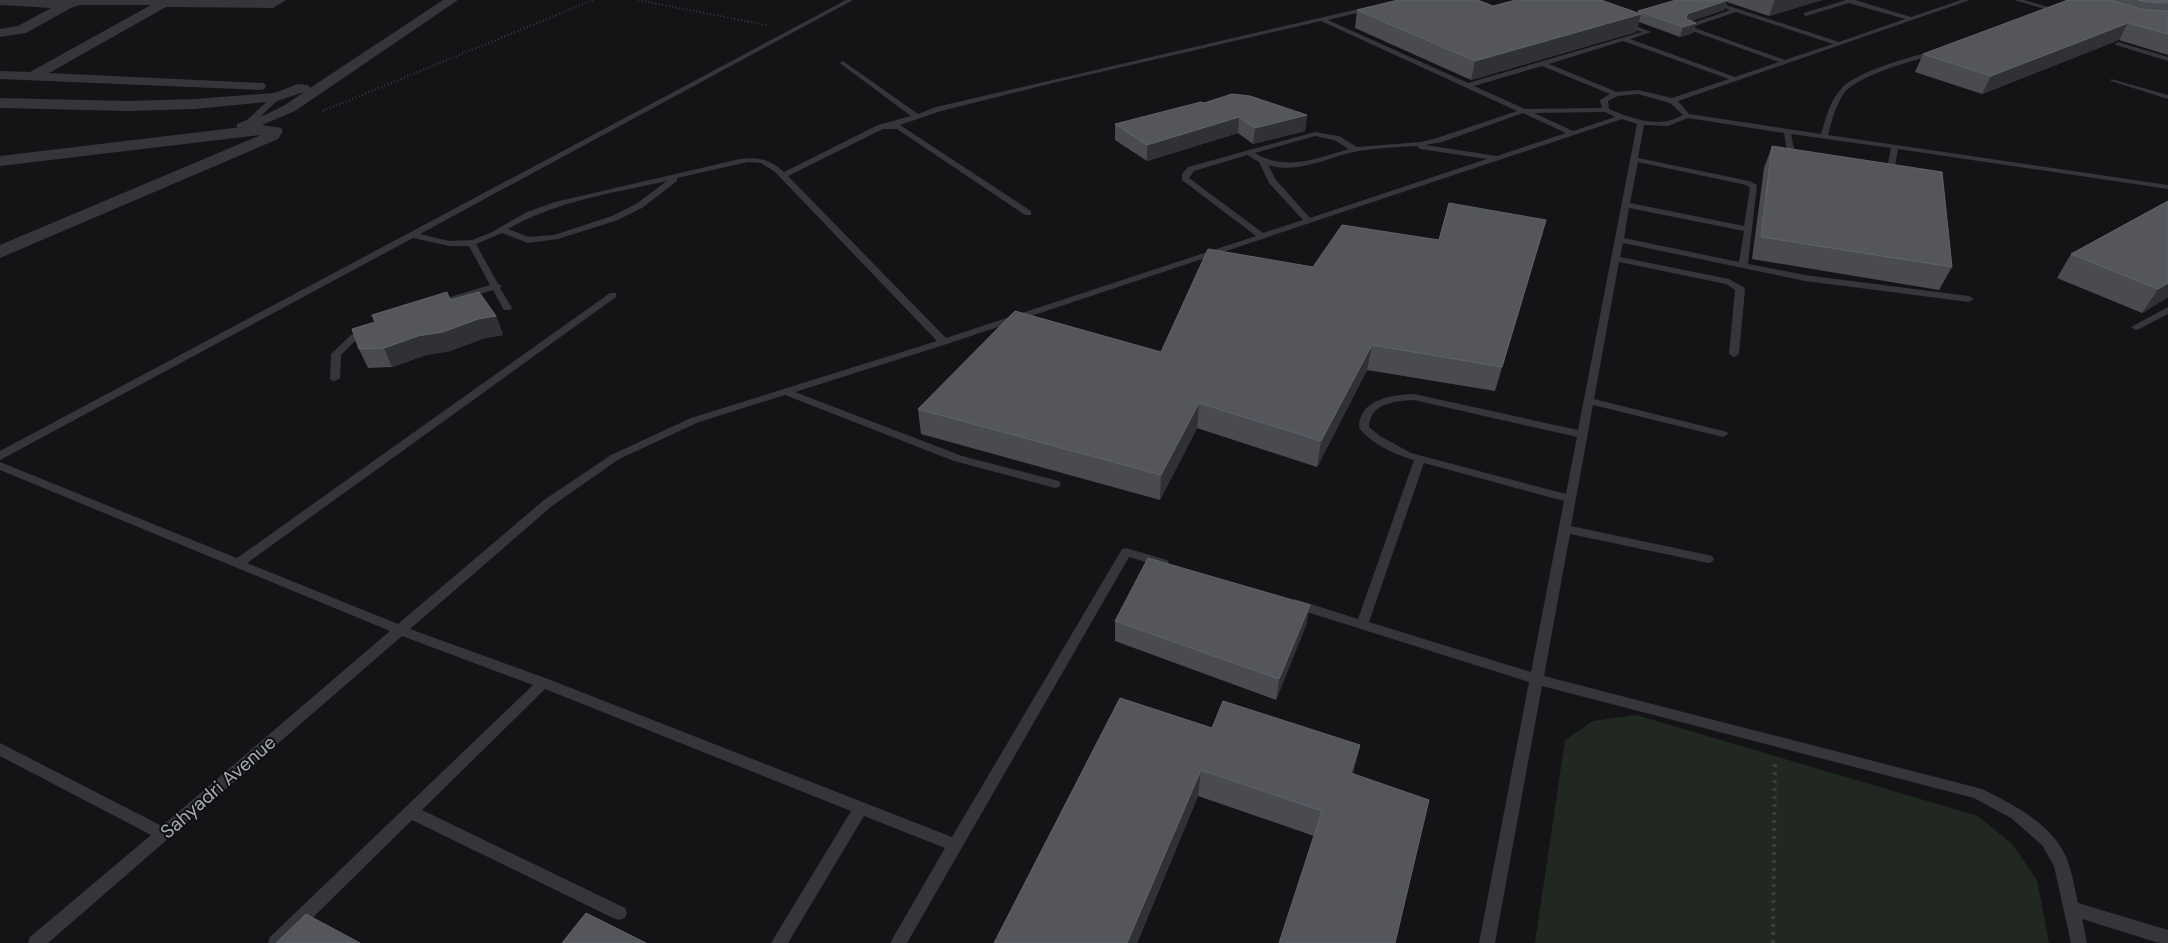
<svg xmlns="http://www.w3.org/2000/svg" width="2168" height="943" font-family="'DM Sans',sans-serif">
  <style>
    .green { fill: #202821 }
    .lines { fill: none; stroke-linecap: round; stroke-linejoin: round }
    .path-far1 { stroke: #3b3d42; stroke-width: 2; stroke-dasharray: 1 2.5; stroke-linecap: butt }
    .path { stroke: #3b3d42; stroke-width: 4; stroke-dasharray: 3 5; stroke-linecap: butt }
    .lane { fill: #35363b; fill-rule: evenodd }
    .street { fill: #35363b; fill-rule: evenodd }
    .wall { fill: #4a4b51 }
    .shaded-wall { fill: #303135 }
    .building { fill: #54565c; stroke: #61636a }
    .labels { text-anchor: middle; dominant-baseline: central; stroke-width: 4; stroke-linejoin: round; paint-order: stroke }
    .near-street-label { font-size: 19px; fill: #a6abb6; stroke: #0f0f11 }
  </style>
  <rect width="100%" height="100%" fill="#141416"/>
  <polygon class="green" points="1636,715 1978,816 2012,844 2037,880 2049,943 1535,943 1565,740 1593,721"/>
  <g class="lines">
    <g class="path-far1">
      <polyline points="638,0 766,25"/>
      <polyline points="323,111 593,0"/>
    </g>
    <polyline class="path" points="1773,943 1775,761"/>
    <g class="lane">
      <path d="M846,0h7l-433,234 29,7 23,-1 18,-7 37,-21 28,-10 185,-43c18,-2 30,0 44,13l94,-47 33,-9 -70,-52 -1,-1 3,-2 75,53 18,-7 435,-101 2,1v2l-45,11 140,63 174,-51 -21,-8 -1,-1 3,-2 28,11 -21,7 105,38 44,-15 -95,-34v-2l46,-16 -28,-10h9l128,42 66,-23 -56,-16 -43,13 -2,-1v-2l42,-13h9l56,17 50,-17h9l-292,101 11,13 132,20c5,-16 9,-34 21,-46 15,-17 70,-31 93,-38l3,2 -1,1c-22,8 -77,21 -92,39 -9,12 -13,28 -17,43l340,50v4l-270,-40 -5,29 -4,2 -4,-2 6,-30 -100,-14 6,29 -4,2 -4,-2 -5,-30 -96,-15 -20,8 -24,-1 -6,33 111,23 8,4 -9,79 57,11 164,21 5,3 -5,3 -164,-21 -182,-38 -3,14 109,22 14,8 2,2 -6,65 -5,3 -5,-3 6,-64 -9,-6 -107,-22 -25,137 133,33 1,2 -5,3 -130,-32 -22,121 137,29 4,1 2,3 -2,3 -4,1 -138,-29 -26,142 438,113c34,17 75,37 87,76 4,12 6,25 9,38l90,27v13h-9l-77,-24 5,24h-16l-17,-77 -12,-21 -31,-27 -37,-20 -432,-112 -47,257h-16l50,-261 -238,-75 -2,-3 2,-3 4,-2 63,20 56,-159c-19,-5 -43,-17 -55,-32 0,-29 32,-33 55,-34l164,36 59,-306 -15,-5 -675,225 -152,48 167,64 97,25 2,3 -2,3 -4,1 -101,-27 -169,-66 -86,27 -80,37 -67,47 -142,123 138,50 404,158 170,-288 4,-1 41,12 2,3 -2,3 -4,1 -34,-10 -222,386h-17l55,-95 -81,-32 -76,127h-17l80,-132 -306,-122 -123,121 203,98 2,5 -2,5 -6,2 -6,-2 -201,-98 -125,123h-19l2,-6 263,-252 -131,-49 -354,307h-20l2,-6 121,-102 -151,-79v-13l162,83 228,-195 -390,-161v-8l237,96 373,-265h6v4l-369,266 151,61 146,-124 67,-45 80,-37 246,-77 -162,-169 -14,-9 -13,-1 -71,16v3l-35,27 -24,12 -60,19 -30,4 -26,-10 -26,11 22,40 4,2 -2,2 12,20 -2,2h-6l-11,-20 -47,14h-6v-4l50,-15 -21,-39h-20l-36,-8 -413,222v-9zM1736,12l97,32 -48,16 -93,-33zM1321,21l196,90 -80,27 -16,4 -64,5 -18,-11 -24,-4 -127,35 -6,7v6l74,56 -310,102 -158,-162 95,-47h14l128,86h6v-4l-131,-86 41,-14 112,-28zM1623,41l106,38 -57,19 -34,-8 -21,2 -68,-28zM1542,66l68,28 -10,6 2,8 -77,1 -51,-23zM1638,94l32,9 13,12c-24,14 -50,4 -74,-6l-1,-8 10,-5zM1605,112l10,5 -42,14 -39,-18zM1523,113l43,20 -69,23 -72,-11 17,-3zM1315,136l19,4 15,9c-31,9 -63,23 -94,4zM1417,146l3,3 67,10 -177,59 -34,-38 -8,-15c31,10 61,-9 91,-14 19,-3 38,-4 58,-5zM1247,155l12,7 10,21 34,37 -40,13 -74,-55 5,-7zM1638,162l108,23 4,3 -6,38 -114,-23zM667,181l-31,23 -24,12 -58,19 -25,2 -21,-8c48,-28 105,-36 159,-48zM1629,208l115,23 -5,31 -115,-24zM1414,400l163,37 -11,57 -155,-41 -31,-17 -11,-9c1,-24 26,-26 45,-27zM1424,463l140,38 -33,171 -162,-50z"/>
      <polygon points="2014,0 2024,0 2062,11 2059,13"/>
      <polygon points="2118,42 2168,57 2168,61 2116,45 2115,44"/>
      <polygon points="2111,79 2168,95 2168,99 2111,81"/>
      <polygon points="274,95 281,97 253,124 237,128 237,124 247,120"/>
      <polygon points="2168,307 2168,314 2139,329 2136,330 2131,327"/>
      <polygon points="367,327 370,328 372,330 357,339 341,355 340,378 335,381 331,380 330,378 331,354 351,335"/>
    </g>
    <g class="street">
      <polygon points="0,0 286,0 273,8 166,7 49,73 264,83 266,86 264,89 259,90 0,79 0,71 30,72 151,5 80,5 71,8 26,33 0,37 0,29 18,26 51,8 0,5"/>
      <polygon points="443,0 458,0 295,111 262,125 281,128 283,131 278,139 0,258 0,245 261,135 0,166 0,156 242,127 240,125 242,122 265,115 285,105 304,92 277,101 195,109 128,111 0,108 0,98 128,101 195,99 274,93 298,84 308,85 310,88"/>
    </g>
  </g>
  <g class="wall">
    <polygon points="1676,0 1822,0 1769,16 1727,2 1724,10 1691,21 1696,23 1693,33 1680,37 1639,22 1636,32 1471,80 1355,28 1357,10 1493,6 1637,13 1638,11"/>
    <polygon points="2068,0 2168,0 2168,55 2119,40 1982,94 1915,72 1923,54"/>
    <polygon points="1204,103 1307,115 1305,131 1253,144 1238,133 1147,161 1115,140 1115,124"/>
    <polygon points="1772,146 1952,267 1939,290 1752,259 1764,168"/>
    <polygon points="2168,201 2168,297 2142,313 2057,278 2071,254"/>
    <polygon points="1546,220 1495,391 1367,370 1317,467 1197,428 1160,500 921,434 918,409 1161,352 1313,267 1439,240"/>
    <polygon points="450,300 496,316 503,335 485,338 450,351 426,355 392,367 368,368 359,349 375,322"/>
    <polygon points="1310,605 1306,625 1276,700 1115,641 1115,621"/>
    <polygon points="1120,698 1353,774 1314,836 1198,796 1137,943 994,943"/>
  </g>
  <g class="shaded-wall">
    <polygon points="1728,0 1724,10 1683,24 1687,14"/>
    <polygon points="1775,0 1822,0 1769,16"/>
    <polygon points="1641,14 1636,32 1471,80 1475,61"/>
    <polygon points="1696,23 1693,33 1680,37 1683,27"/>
    <polygon points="2128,23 2119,40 1982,94 1991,76"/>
    <polygon points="1307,115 1305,131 1253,144 1255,128"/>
    <polygon points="1239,117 1238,133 1147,161 1147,145"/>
    <polygon points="1546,220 1540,242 1495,391 1502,367"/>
    <polygon points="2168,283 2168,297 2142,313 2158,289"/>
    <polygon points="496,316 503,335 485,338 450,351 426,355 392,367 384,348 418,336 478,319"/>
    <polygon points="1372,345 1367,370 1317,467 1321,441"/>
    <polygon points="1199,403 1197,428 1160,500 1161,475"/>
    <polygon points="1310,605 1306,625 1276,700 1279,679"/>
    <polygon points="1360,745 1354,771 1345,799 1351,773"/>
    <polygon points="1201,770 1198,796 1137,943 1127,943"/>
  </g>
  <g class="building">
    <polygon points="1398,0 1478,0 1493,6 1516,0 1601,0 1641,14 1475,61 1357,10"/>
    <polygon points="1676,0 1728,0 1687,14 1686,19 1696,23 1683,27 1638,11"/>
    <polygon points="2068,0 2110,0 2145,10 2168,11 2168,34 2128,23 1991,76 1923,54"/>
    <polygon points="2138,0 2168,0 2168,3 2146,2"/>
    <polygon points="1232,94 1250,96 1307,115 1255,128 1239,117 1147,145 1115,124 1201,102 1204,103"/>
    <polygon points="1772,146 1942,172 1952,267 1761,237"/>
    <polygon points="2168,201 2168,283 2158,289 2071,254"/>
    <polygon points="1449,203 1546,220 1502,367 1372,345 1321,441 1199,403 1161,475 918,409 1015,311 1161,352 1208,249 1313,267 1342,225 1439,240"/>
    <polygon points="447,292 450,300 479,292 496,316 478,319 443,332 418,336 384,348 359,349 352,329 375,322 372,315"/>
    <polygon points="1148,558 1310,605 1279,679 1115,621"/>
    <polygon points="1120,698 1212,728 1223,701 1360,745 1351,773 1429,800 1395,943 1279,943 1322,811 1201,770 1127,943 994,943"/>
    <polygon points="586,913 646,943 562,943"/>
    <polygon points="306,914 360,943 276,943"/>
  </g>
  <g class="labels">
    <g class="near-street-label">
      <text transform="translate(218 787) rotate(-41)">Sahyadri Avenue</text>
    </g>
  </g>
</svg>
